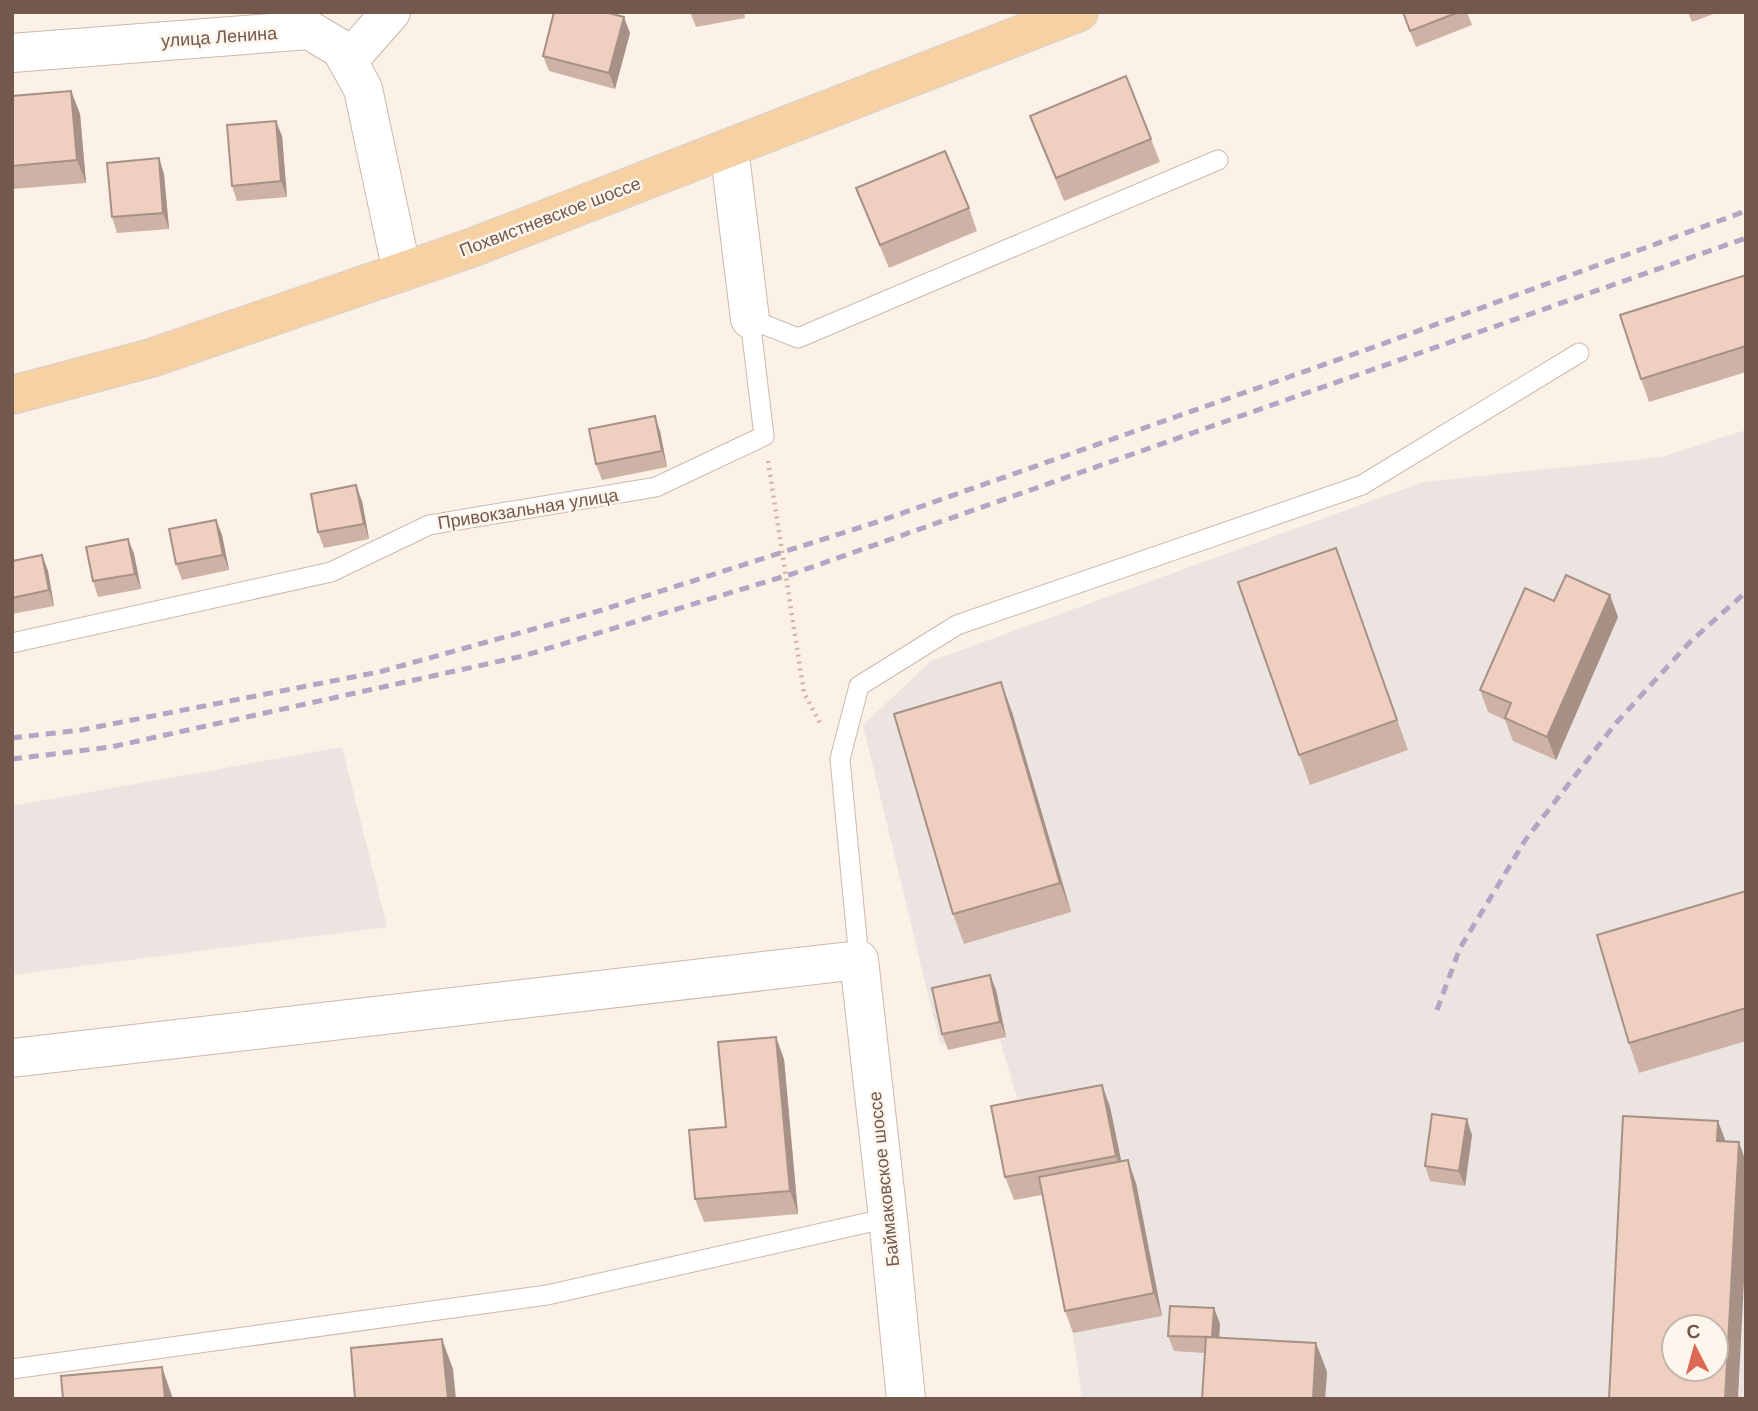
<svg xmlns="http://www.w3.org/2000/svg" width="1758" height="1411" font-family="Arial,sans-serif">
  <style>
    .industrial { fill: #ebe4e0; fill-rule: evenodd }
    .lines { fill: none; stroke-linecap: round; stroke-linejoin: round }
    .lane-casing { stroke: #ccb9ad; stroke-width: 21 }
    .street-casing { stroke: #ccb9ad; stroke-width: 40 }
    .primary-casing { stroke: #d8d0cd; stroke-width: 40 }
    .path { stroke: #d3b2a3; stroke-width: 4.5; stroke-dasharray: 2 5; stroke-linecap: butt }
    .lane { stroke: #fff; stroke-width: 19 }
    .street { stroke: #fff; stroke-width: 38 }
    .primary { stroke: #f5d1a3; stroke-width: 38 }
    .rail { stroke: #b4a5c4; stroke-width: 5; stroke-dasharray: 10 7; stroke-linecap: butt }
    .wall { fill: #cdb2a5 }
    .shaded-wall { fill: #a79186 }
    .building { fill: #eecfc0; stroke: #a79186; stroke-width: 2; fill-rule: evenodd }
    .labels { text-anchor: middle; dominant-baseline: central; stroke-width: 5; stroke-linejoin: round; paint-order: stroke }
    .street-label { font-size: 18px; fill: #72584d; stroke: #fef6ec }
  </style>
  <rect width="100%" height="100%" fill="#fbf1e6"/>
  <g class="industrial">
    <path d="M1746,430v969h-664l-9,-66 -26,-133 -49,-167 -58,11 -77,-319 68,-64 492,-179 239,-25zM1674,1327h42v42h-42z"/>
    <polygon points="342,747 387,927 12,975 12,806"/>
  </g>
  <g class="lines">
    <g class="lane-casing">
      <g id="lane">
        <polyline points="12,643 331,572 429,525 656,487 764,436 750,319 798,338 1218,160"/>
        <polyline points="859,960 840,759 859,686 957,625 1362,485 1579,353"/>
        <polyline points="12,1369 547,1295 888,1218"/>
      </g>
    </g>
    <g class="street-casing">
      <g id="street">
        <polyline points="12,53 309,30 341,49 363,89 402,272"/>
        <polyline points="348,61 391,12"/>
        <polyline points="729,148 750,319"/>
        <polyline points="12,1058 859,960 888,1218 906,1399"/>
      </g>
    </g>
    <g class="primary-casing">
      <polyline id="primary" points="12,395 151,358 471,248 1079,12"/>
    </g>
    <polyline class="path" points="768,461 804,693 821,725"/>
    <use href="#lane" class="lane"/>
    <use href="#street" class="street"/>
    <use href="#primary" class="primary"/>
    <g class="rail">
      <polyline points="12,738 81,730 379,672 602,610 877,522 1374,347 1746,211"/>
      <polyline points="12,759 111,747 523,656 795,573 1746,238"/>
      <polyline points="1437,1010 1460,948 1526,839 1616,723 1691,641 1746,592"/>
    </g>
  </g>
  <g class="wall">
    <polygon points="690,12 744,12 745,18 696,27"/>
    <polygon points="1402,12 1467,12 1472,25 1416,47"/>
    <polygon points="1688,12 1719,12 1692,22"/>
    <polygon points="630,33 615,89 549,71 543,56"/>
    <polygon points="71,91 80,114 86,183 12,189 12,96"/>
    <polygon points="1030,116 1151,139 1160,162 1064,201"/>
    <polygon points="282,136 287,197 237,201 232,186"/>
    <polygon points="164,174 169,229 117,233 112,217"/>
    <polygon points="856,188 969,208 977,231 889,268"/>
    <polygon points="1746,275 1746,372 1649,402 1641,379"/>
    <polygon points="660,431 667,467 602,480 596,464"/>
    <polygon points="362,501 369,539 324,548 318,532"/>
    <polygon points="216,520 222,535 229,570 182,580 176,564"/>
    <polygon points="128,539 134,554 141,589 98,597 93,581"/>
    <polygon points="1336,548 1408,750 1310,785 1238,582"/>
    <polygon points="42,555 48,571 54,606 12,614 12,561"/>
    <polygon points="1554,601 1618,617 1556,760 1513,741 1505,720 1488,712 1480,690"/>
    <polygon points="1012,712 1071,912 964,944 953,914"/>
    <polygon points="1746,891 1746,1041 1639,1073 1629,1043"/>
    <polygon points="990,975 996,990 1006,1037 948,1050 942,1034"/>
    <polygon points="784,1059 798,1214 704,1222 695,1199 726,1127"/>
    <polygon points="1102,1085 1110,1107 1121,1162 1136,1183 1162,1316 1073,1333 1065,1311 1042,1195 1014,1200 1005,1177"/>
    <polygon points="1472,1135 1465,1186 1430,1181 1425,1166"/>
    <polygon points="1214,1308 1220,1324 1219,1338 1316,1343 1327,1372 1325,1399 1202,1399 1205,1353 1174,1351 1168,1336"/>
  </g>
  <g class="shaded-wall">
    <polygon points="624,17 630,33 615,89 609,73"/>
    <polygon points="71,91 80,114 86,183 77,160"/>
    <polygon points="276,121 282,136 287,197 281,181"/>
    <polygon points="159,158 164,174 169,229 163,213"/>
    <polygon points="655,416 660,431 667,467 662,451"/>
    <polygon points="356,485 362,501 369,539 364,524"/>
    <polygon points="216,520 222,535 229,570 223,555"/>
    <polygon points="128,539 134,554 141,589 135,574"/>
    <polygon points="42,555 48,571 54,606 49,590"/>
    <polygon points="1610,595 1618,617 1556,760 1547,737"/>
    <polygon points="1001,682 1012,712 1071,912 1060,883"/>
    <polygon points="990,975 996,990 1006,1037 1000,1022"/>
    <polygon points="776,1037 784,1059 798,1214 790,1191"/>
    <polygon points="1102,1085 1110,1107 1125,1179 1116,1156"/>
    <polygon points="1467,1119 1472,1135 1465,1186 1459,1171"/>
    <polygon points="1718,1121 1729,1150 1717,1141"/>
    <polygon points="1739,1142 1746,1162 1746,1241 1738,1399 1725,1399"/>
    <polygon points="1128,1160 1136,1183 1162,1316 1154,1293"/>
    <polygon points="1214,1308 1220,1324 1218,1354 1212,1338"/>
    <polygon points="442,1339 453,1369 456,1399 448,1399"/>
    <polygon points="1316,1343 1327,1372 1325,1399 1313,1399"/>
    <polygon points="162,1367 172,1396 173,1399 165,1399"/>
  </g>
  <g class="building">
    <polygon points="554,12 605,12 624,17 609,73 543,56"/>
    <polygon points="1403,12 1459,12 1410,31"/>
    <polygon points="1126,76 1151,139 1056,178 1030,116"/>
    <polygon points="71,91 77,160 12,166 12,96"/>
    <polygon points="276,121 281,181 232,186 227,125"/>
    <polygon points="945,151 969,208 880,245 856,188"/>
    <polygon points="159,158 163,213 112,217 107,163"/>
    <polygon points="1746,275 1746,346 1641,379 1620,315"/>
    <polygon points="655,416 662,451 596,464 589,429"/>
    <polygon points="356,485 364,524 318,532 311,494"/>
    <polygon points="216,520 223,555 176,564 169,529"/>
    <polygon points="128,539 135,574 93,581 86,547"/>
    <polygon points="1336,548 1397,720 1299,755 1238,582"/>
    <polygon points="42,555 49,590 12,598 12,561"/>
    <polygon points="1566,575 1610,595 1547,737 1505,718 1511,703 1480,690 1525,588 1554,601"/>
    <polygon points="1001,682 1060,883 953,914 894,714"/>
    <polygon points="1746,891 1746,1008 1629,1043 1597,935"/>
    <polygon points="990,975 1000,1022 942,1034 932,988"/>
    <polygon points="776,1037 790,1191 695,1199 689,1130 726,1127 718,1042"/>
    <polygon points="1102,1085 1116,1156 1005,1177 991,1106"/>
    <polygon points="1432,1114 1467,1119 1459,1171 1425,1166"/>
    <path d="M1623,1116l95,5 -1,20 22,1 -14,257h-116zM1674,1327h42v42h-42z"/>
    <polygon points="1128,1160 1154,1293 1065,1311 1039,1177"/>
    <polygon points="1170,1306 1214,1308 1212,1337 1168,1336"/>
    <polygon points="1206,1337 1316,1343 1313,1399 1202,1399"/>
    <polygon points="442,1339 448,1399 355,1399 351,1348"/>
    <polygon points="162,1367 165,1399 63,1399 61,1376"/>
  </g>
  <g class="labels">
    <g class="street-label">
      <text transform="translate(219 37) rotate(-4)">улица Ленина</text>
      <text transform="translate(550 217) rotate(-21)">Похвистневское шоссе</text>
      <text transform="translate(528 509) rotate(-9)">Привокзальная улица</text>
      <text transform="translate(884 1179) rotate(-96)">Баймаковское шоссе</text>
    </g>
  </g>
  <rect width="1758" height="1411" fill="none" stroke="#72584d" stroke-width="28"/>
  <g transform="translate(1695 1348) rotate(354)"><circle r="33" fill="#fef6ec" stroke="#c6b7ac" stroke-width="2"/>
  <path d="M0-5L12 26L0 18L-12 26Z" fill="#dc6954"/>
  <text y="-10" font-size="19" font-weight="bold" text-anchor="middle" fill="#72584d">С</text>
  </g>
</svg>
